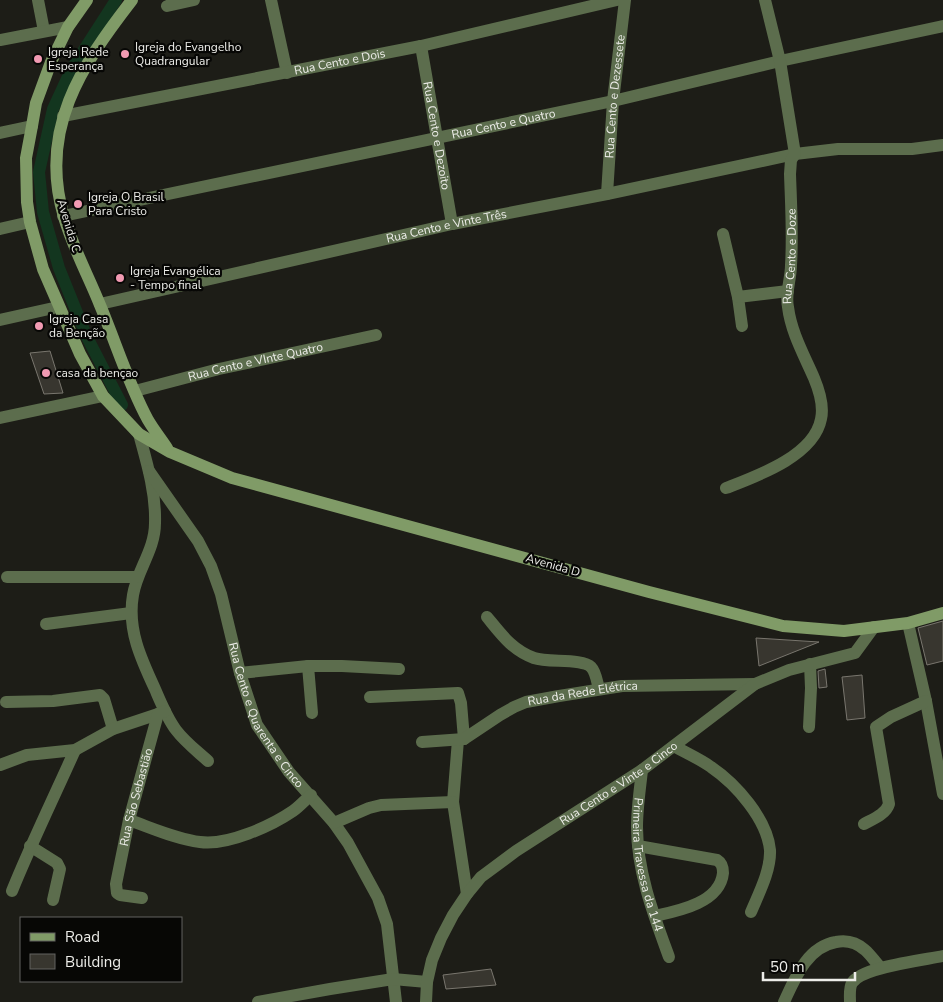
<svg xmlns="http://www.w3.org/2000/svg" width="943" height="1002" font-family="'Nunito Sans',sans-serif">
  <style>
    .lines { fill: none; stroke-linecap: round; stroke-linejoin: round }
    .canal { stroke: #13361f; stroke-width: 12 }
    .building { fill: #38362f; stroke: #79766e }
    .minor { stroke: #5c6d4d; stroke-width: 12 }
    .secondary { stroke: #809b67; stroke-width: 12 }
    .poi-dot { fill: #f19ab2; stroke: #070705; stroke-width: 2 }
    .labels { text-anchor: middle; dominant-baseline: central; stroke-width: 4.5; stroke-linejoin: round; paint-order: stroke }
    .poi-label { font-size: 12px; fill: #edede9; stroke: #070705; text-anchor: start }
    .street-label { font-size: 12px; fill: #edede9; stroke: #070705 }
  </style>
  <rect width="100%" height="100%" fill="#1d1d17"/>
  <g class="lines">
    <polyline class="canal" points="116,0 71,70 53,109 39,172 43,212 59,268 86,335 122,405"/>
  </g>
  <g class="building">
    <polygon points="50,351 63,393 44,394 30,353"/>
    <polygon points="943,621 943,661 927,665 918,628"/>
    <polygon points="756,638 819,642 759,666"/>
    <polygon points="825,669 827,687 819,688 818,671"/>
    <polygon points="862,675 865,718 847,720 842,677"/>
    <polygon points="491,969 496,985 446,989 443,975"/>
  </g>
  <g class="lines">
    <g class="minor">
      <polyline points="38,0 44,31"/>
      <polyline points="271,0 287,73"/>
      <polyline points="167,6 194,0"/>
      <polyline points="0,40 68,27"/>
      <path id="s1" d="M421,46l31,178"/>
      <path id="s2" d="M63,116l358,-70 196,-46"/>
      <polyline points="0,133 32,126"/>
      <path id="s3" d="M607,194l6,-93 12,-101"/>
      <path id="s4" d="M63,216l550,-115 167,-40 163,-35"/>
      <polyline points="0,229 30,222"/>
      <polyline points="723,234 738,297 742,326"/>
      <polyline points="738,297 788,291"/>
      <path id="s5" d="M100,304l352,-80 155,-30 188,-40 43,-5h74l31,-4"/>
      <polyline points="0,320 58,307"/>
      <path id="s6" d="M135,391l84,-22 157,-34"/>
      <polyline points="0,418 103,396"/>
      <path d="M139,434c8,29 17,59 16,89 0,27 -18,47 -22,72 -6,34 8,64 22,94 6,14 12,29 21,41 9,12 21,21 32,31"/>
      <path id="s7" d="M149,471l49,70 13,25 10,28 19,79 17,52 32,47 45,51 14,20 30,55 9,26 9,78"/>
      <path id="s8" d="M726,488c31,-12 88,-32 95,-69 3,-13 -2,-29 -7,-41 -10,-23 -23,-46 -26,-71 -3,-13 3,-28 3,-42 2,-30 0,-61 -1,-91l1,-14 4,-6 -15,-93 -15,-61"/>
      <polyline points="7,577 137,577"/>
      <path d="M487,617c14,17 25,33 47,41 14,5 48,0 57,9 5,5 6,15 8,22"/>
      <polyline points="908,623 926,701 943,794"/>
      <polyline points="46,624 131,613"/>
      <polyline points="308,666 312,713"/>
      <polyline points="240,673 308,666 342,666 399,669"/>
      <polyline points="370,697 458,693 461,703 464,739"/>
      <polyline points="6,702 53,701 100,695 104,699 113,729"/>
      <polyline points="809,727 811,688 810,664"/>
      <polyline points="458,740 453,802 467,894"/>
      <path id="s9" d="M422,742l42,-3 36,-24 14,-8 12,-5 33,-6 63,-10 133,-2"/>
      <path d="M674,746c12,7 26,13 37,21 25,17 56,52 59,83 1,20 -11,43 -19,62"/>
      <polyline points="0,765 27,755 75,750 113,729 158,714"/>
      <path id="s10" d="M642,770c-2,19 -5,38 -5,57 0,45 17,89 32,130"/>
      <path d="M129,820c23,8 47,19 71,22 27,4 71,-16 93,-31 7,-5 12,-11 18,-16"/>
      <polyline points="334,823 369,808 381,805 453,802"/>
      <path d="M864,824c9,-5 22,-10 25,-20l-13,-77 15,-10 35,-16"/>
      <polyline points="30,846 57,863 60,869 53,900"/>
      <path d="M638,846l79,14c5,3 6,7 6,13 -3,30 -45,38 -68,43"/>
      <path d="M12,891c19,-47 42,-94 63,-141"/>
      <path id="s11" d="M142,898l-22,-3 -3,-2 -1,-9 13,-64 29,-106 7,-3"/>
      <polyline points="258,1002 330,989 393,979 427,982"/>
      <path id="s12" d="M426,1002l1,-20 5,-22 9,-22 12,-23 14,-21 14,-17 35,-26 126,-81 113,-86 34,-14 66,-17 19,-26"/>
      <path d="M784,1002c11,-24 23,-55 52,-60 10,-2 20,0 29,8 6,5 10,12 16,18"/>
      <path d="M850,1002c0,-6 -1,-14 2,-19 9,-16 72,-23 91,-27"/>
    </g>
    <g class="secondary">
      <polyline points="87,0 68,27 51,62 36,103 32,126 26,158 27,202 30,222 43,269 80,354 103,396 139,434 170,452 232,478 649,592 783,626 844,631 908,623 943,613"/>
      <path d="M132,0c-51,66 -94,130 -68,217 9,31 24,58 36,88 16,38 28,78 48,115 6,10 13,19 19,28"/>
    </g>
  </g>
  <g class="poi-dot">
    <circle cx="125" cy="54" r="5"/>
    <circle cx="38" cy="59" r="5"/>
    <circle cx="78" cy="204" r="5"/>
    <circle cx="120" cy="278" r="5"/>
    <circle cx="39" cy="326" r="5"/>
    <circle cx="46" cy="373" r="5"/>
  </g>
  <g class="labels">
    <g class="poi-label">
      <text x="135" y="47">Igreja do Evangelho<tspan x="135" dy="14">Quadrangular</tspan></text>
      <text x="48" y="52">Igreja Rede<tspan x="48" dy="14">Esperança</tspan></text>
      <text x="88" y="197">Igreja O Brasil<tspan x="88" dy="14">Para Cristo</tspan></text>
      <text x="130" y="271">Igreja Evangélica<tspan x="130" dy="14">- Tempo final</tspan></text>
      <text x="49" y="319">Igreja Casa<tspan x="49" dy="14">da Benção</tspan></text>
      <text x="56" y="373">casa da bençao</text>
    </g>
    <g class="street-label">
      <text stroke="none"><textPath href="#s2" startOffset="282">Rua Cento e Dois</textPath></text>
      <text stroke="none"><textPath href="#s3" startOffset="98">Rua Cento e Dezessete</textPath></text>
      <text stroke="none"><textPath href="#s4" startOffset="450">Rua Cento e Quatro</textPath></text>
      <text stroke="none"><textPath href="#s1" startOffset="91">Rua Cento e Dezoito</textPath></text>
      <text transform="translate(69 226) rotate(73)">Avenida C</text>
      <text stroke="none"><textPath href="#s5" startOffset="355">Rua Cento e Vinte Três</textPath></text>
      <text stroke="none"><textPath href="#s8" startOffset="291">Rua Cento e Doze</textPath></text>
      <text stroke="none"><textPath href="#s6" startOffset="124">Rua Cento e VInte Quatro</textPath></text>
      <text transform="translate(553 565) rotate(16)">Avenida D</text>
      <text stroke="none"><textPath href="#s9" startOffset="172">Rua da Rede Elétrica</textPath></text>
      <text stroke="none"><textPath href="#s7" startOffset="274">Rua Cento e Quarenta e Cinco</textPath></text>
      <text stroke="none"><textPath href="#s12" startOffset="306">Rua Cento e Vinte e Cinco</textPath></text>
      <text stroke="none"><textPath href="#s11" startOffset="124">Rua São Sebastião</textPath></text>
      <text stroke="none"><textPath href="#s10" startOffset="96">Primeira Travessa da 144</textPath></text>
    </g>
  </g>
  <rect x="20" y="917" width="162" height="65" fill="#070705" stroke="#636360"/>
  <rect x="30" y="933" width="25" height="8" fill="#809b67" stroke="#636360"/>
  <text x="65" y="942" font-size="15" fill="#edede9">Road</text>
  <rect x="30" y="954" width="25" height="15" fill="#38362f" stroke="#636360"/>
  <text x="65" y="967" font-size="15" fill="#edede9">Building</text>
  <path d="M763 972v8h92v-8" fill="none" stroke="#edede9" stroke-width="2.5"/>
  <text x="770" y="972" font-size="15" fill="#edede9" stroke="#070705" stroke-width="4" paint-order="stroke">50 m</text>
</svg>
